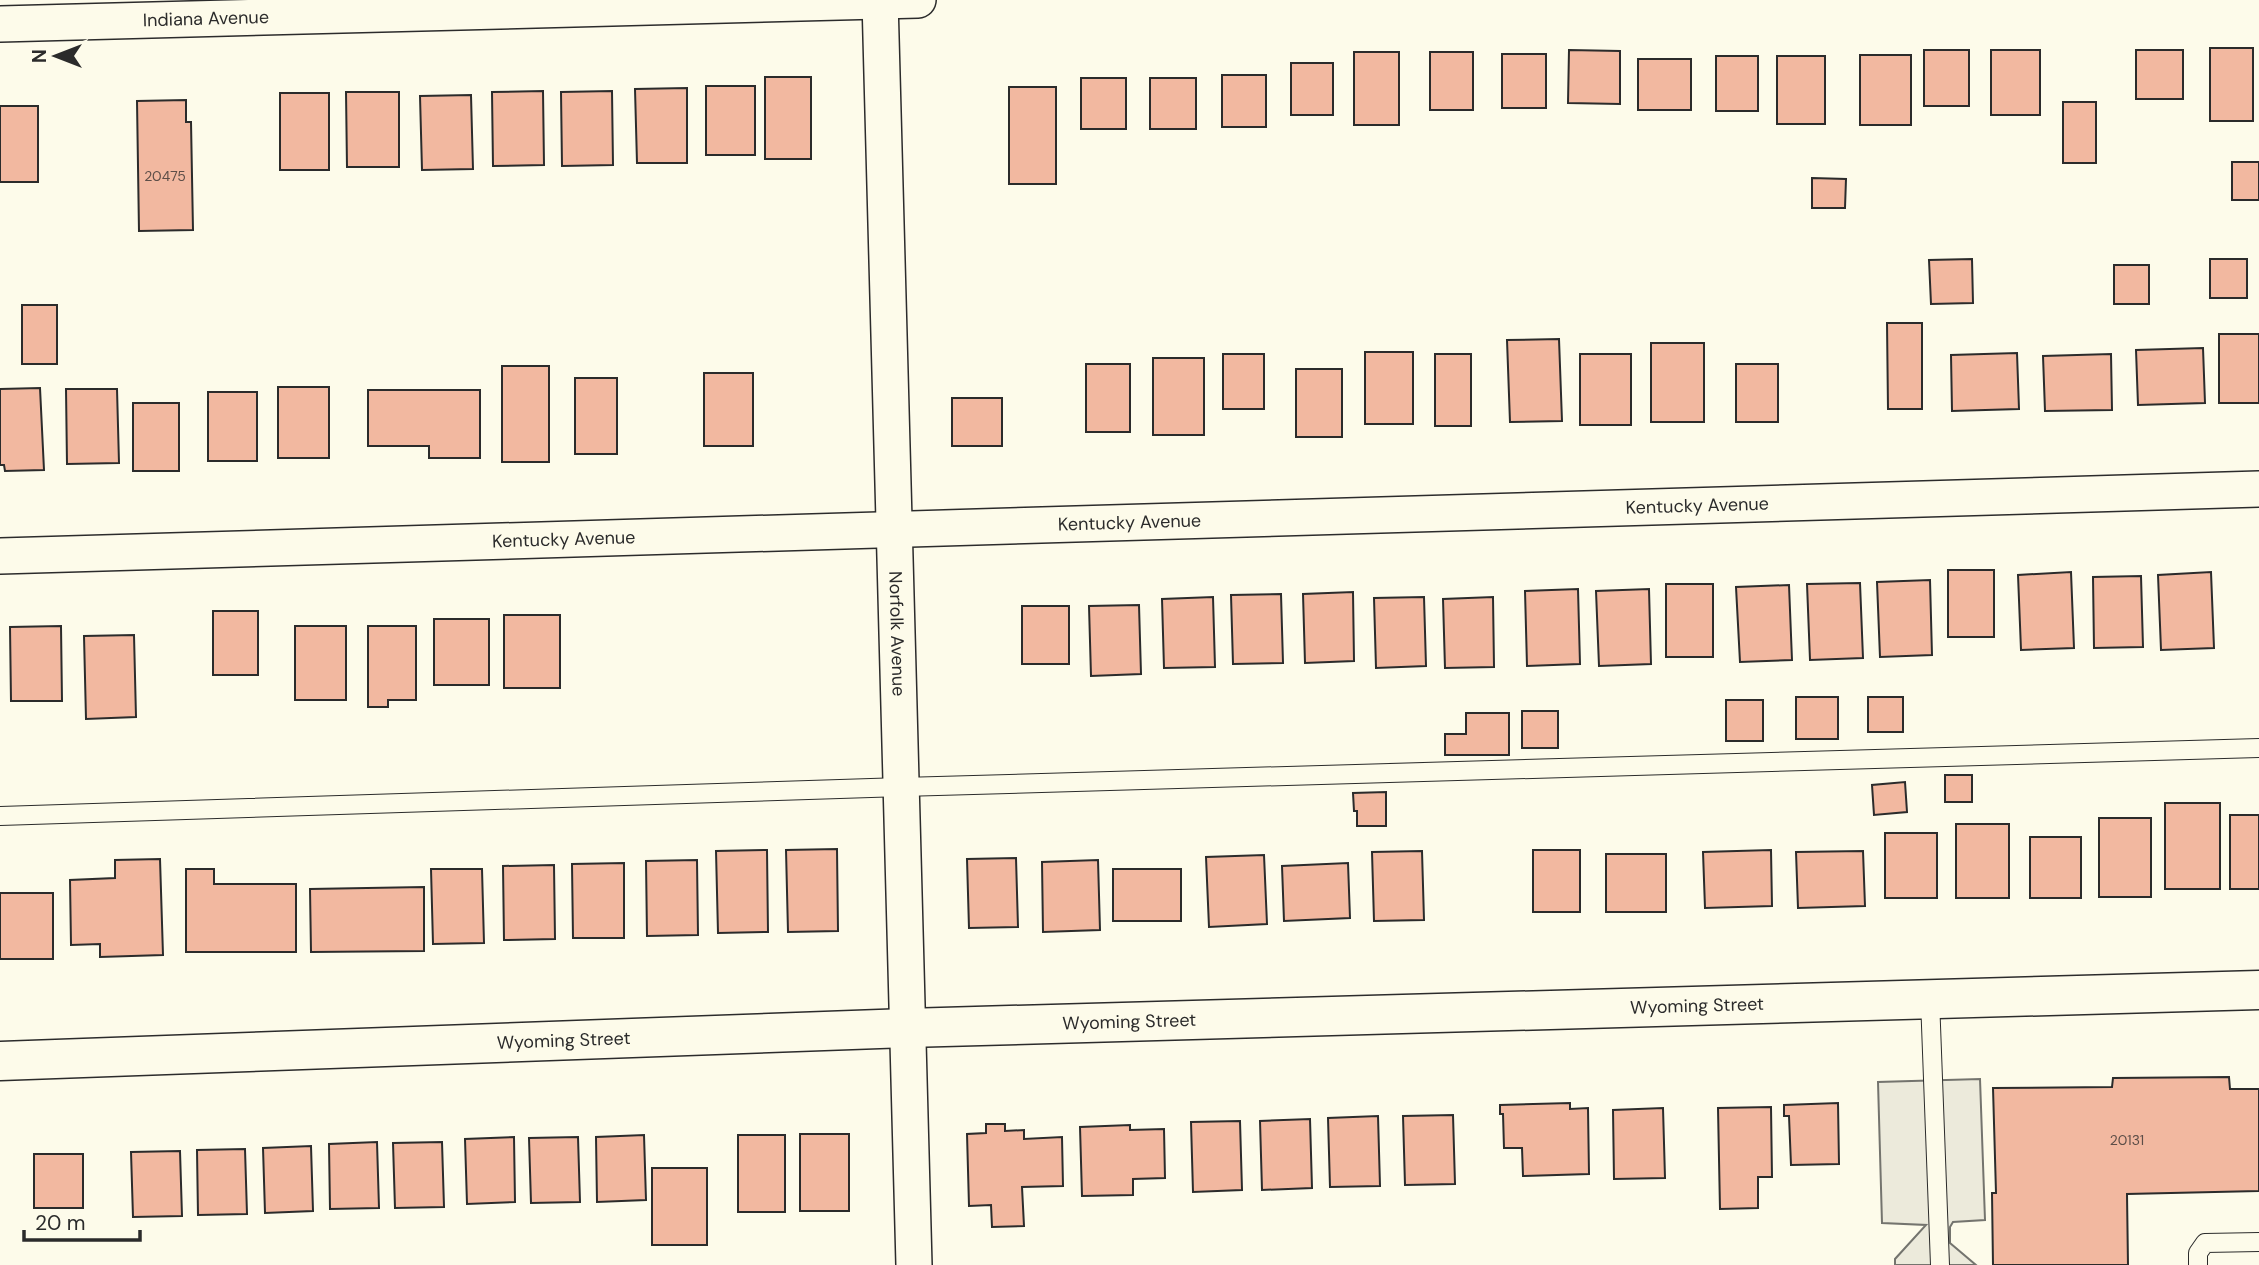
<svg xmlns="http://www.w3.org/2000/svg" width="2259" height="1265" font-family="'DM Sans',sans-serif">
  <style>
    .parking { fill: #eceadb; stroke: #74746e; stroke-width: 2 }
    .building { fill: #f2b8a0; stroke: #2b2b2b; stroke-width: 2 }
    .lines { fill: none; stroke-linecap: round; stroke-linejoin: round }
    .lane-casing { stroke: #2b2b2b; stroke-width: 20 }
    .street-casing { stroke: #2b2b2b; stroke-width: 38 }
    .secondary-casing { stroke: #2b2b2b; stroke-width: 41 }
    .lane { stroke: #fdfbea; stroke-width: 18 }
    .street { stroke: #fdfbea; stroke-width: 35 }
    .secondary { stroke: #fdfbea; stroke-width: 38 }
    .labels { text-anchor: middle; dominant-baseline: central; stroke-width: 5; stroke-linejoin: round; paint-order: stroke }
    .number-label { font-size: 14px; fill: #5d4e48 }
    .street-label { font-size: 18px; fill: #2b2b2b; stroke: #fdfbea }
  </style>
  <rect width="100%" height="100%" fill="#fdfbea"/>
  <polygon class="parking" points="1980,1079 1985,1220 1953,1222 1950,1227 1950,1243 1976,1265 1895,1265 1895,1259 1926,1225 1882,1223 1878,1082"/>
  <g class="building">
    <rect x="2210" y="48" width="43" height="73"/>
    <polygon points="1569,50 1620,51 1620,104 1568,103"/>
    <rect x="1924" y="50" width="45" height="56"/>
    <rect x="1991" y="50" width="49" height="65"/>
    <rect x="2136" y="50" width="47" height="49"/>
    <rect x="1354" y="52" width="45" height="73"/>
    <rect x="1430" y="52" width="43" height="58"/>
    <rect x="1502" y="54" width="44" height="54"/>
    <rect x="1860" y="55" width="51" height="70"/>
    <rect x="1716" y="56" width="42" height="55"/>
    <rect x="1777" y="56" width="48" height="68"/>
    <rect x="1638" y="59" width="53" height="51"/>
    <rect x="1291" y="63" width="42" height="52"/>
    <rect x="1222" y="75" width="44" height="52"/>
    <rect x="765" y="77" width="46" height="82"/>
    <rect x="1081" y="78" width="45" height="51"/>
    <rect x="1150" y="78" width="46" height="51"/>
    <rect x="706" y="86" width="49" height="69"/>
    <rect x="1009" y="87" width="47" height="97"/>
    <polygon points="687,88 687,163 637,163 635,89"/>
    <polygon points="543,91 544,165 493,166 492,92"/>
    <polygon points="612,91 613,165 562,166 561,92"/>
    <polygon points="346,92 399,92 399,167 347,167"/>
    <rect x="280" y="93" width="49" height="77"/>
    <polygon points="471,95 473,169 422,170 420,96"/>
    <polygon points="186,100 186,122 191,122 193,230 139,231 137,101"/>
    <rect x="2063" y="102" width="33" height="61"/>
    <rect x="0" y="106" width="38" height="76"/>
    <rect x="2232" y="162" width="27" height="38"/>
    <polygon points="1812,178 1846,179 1845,208 1812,208"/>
    <polygon points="1972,259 1973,303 1931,304 1929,260"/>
    <rect x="2210" y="259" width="37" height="39"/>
    <rect x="2114" y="265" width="35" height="39"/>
    <rect x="22" y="305" width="35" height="59"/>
    <polygon points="1887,323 1922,323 1922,409 1888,409"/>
    <rect x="2219" y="334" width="40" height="69"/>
    <polygon points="1559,339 1562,421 1510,422 1507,340"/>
    <rect x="1651" y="343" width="53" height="79"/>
    <polygon points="2203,348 2205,403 2138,405 2136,350"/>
    <rect x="1365" y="352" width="48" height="72"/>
    <polygon points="2017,353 2019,409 1952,411 1951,355"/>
    <rect x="1223" y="354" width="41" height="55"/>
    <rect x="1435" y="354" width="36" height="72"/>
    <rect x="1580" y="354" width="51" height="71"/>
    <polygon points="2111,354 2112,410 2045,411 2043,356"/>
    <rect x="1153" y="358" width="51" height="77"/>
    <rect x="1086" y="364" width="44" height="68"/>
    <rect x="1736" y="364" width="42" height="58"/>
    <rect x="502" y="366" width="47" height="96"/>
    <rect x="1296" y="369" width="46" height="68"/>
    <rect x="704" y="373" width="49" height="73"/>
    <rect x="575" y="378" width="42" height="76"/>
    <rect x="278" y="387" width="51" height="71"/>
    <polygon points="40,388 44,470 5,471 4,465 0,465 0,389"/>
    <polygon points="66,389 117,389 119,463 67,464"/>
    <polygon points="368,390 480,390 480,458 429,458 429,446 368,446"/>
    <rect x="208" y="392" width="49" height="69"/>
    <rect x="952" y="398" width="50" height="48"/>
    <rect x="133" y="403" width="46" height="68"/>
    <rect x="1948" y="570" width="46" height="67"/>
    <polygon points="2071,572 2074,648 2021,650 2018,575"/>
    <polygon points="2211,572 2214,648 2161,650 2158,575"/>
    <polygon points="2141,576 2143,647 2094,648 2093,577"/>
    <polygon points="1930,580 1932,655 1880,657 1877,582"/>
    <polygon points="1860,583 1863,658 1810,660 1807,584"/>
    <rect x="1666" y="584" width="47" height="73"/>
    <polygon points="1789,585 1792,660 1740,662 1736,587"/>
    <polygon points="1578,589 1580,664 1527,666 1525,591"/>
    <polygon points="1649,589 1651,664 1599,666 1596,591"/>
    <polygon points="1353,592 1354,661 1305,663 1303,594"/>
    <polygon points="1281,594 1283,663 1233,664 1231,595"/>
    <polygon points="1213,597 1215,667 1164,668 1162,599"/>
    <polygon points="1424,597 1426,666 1376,668 1374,598"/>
    <polygon points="1493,597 1494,667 1445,668 1443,599"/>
    <polygon points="1139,605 1141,674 1091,676 1089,606"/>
    <rect x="1022" y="606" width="47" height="58"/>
    <rect x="213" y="611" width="45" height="64"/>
    <rect x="504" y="615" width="56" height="73"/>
    <rect x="434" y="619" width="55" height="66"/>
    <polygon points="61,626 62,701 11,701 10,627"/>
    <rect x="295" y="626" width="51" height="74"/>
    <polygon points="368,626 416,626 416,700 388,700 388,707 368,707"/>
    <polygon points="134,635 136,717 86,719 84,636"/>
    <rect x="1796" y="697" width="42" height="42"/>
    <rect x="1868" y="697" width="35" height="35"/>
    <rect x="1726" y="700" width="37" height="41"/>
    <rect x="1522" y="711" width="36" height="37"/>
    <polygon points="1466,713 1509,713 1509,755 1445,755 1445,734 1466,734"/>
    <rect x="1945" y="775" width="27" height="27"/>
    <polygon points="1905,782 1907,812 1874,815 1872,785"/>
    <polygon points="1386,792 1386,826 1357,826 1357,811 1354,811 1353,793"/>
    <rect x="2165" y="803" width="55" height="86"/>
    <rect x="2230" y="815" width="29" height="74"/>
    <rect x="2099" y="818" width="52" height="79"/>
    <rect x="1956" y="824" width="53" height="74"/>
    <rect x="1885" y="833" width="52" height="65"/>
    <rect x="2030" y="837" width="51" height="61"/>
    <polygon points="837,849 838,931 788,932 786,850"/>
    <polygon points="767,850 768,932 718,933 716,851"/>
    <rect x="1533" y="850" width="47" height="62"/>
    <polygon points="1771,850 1772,906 1705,908 1703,852"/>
    <polygon points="1422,851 1424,920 1374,921 1372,852"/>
    <polygon points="1863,851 1865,906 1798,908 1796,852"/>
    <rect x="1606" y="854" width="60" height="58"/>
    <polygon points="1264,855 1267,924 1209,927 1206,857"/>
    <polygon points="1016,858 1018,927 969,928 967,859"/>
    <polygon points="160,859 163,955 100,957 100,944 71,945 70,880 115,878 115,860"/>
    <polygon points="697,860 698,935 647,936 646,861"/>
    <polygon points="1098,860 1100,930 1043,932 1042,862"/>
    <polygon points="624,863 624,938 573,938 572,864"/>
    <polygon points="1348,863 1350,918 1284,921 1282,866"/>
    <polygon points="554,865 555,939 504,940 503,866"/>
    <polygon points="186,869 214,869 214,884 296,884 296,952 186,952"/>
    <polygon points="431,869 482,869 484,943 433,944"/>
    <rect x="1113" y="869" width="68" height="52"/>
    <polygon points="424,887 424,951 311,952 310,889"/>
    <rect x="0" y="893" width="53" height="66"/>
    <polygon points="2229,1077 2230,1089 2259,1089 2259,1191 2127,1194 2128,1265 1993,1265 1992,1193 1996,1193 1993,1088 2112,1087 2113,1078"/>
    <polygon points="1570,1103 1570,1109 1588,1108 1589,1174 1523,1176 1522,1148 1504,1148 1503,1114 1500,1114 1500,1105"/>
    <polygon points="1838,1103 1839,1164 1791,1165 1789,1116 1784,1116 1784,1105"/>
    <polygon points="1771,1107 1772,1177 1758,1177 1758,1208 1720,1209 1718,1108"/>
    <polygon points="1663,1108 1665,1178 1614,1179 1613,1110"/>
    <polygon points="1453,1115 1455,1184 1405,1185 1403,1116"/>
    <polygon points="1378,1116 1380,1186 1330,1187 1328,1118"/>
    <polygon points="1310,1119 1312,1188 1262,1190 1260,1121"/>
    <polygon points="1240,1121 1242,1190 1193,1192 1191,1122"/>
    <polygon points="986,1124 1005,1124 1005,1131 1024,1130 1024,1139 1062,1137 1063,1186 1022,1187 1024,1226 992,1227 991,1205 969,1206 967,1134 986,1133"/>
    <polygon points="1130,1125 1130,1130 1164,1129 1165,1178 1133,1179 1133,1195 1082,1196 1080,1127"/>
    <rect x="800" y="1134" width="49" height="77"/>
    <polygon points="644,1135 646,1200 597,1202 596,1137"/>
    <rect x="738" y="1135" width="47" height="77"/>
    <polygon points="514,1137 515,1202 467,1204 465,1139"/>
    <polygon points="578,1137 580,1202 531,1203 529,1138"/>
    <polygon points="377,1142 379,1208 330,1209 329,1144"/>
    <polygon points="442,1142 444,1207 395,1208 393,1143"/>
    <polygon points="311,1146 313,1211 265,1213 263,1148"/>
    <polygon points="245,1149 247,1214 198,1215 197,1150"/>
    <polygon points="180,1151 182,1216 133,1217 131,1152"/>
    <rect x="34" y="1154" width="49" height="54"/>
    <rect x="652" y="1168" width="55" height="77"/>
  </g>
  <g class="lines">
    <g class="lane-casing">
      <g id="lane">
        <polyline points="0,816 902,787 2259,748"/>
        <polyline points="1930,999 1940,1265"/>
        <polyline points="2198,1265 2198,1253 2205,1243 2259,1242"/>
      </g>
    </g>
    <g class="street-casing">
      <g id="street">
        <path id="s1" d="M880,0l34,1265"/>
        <path id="s2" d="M0,24l918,-24"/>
        <path id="s3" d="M0,556l2259,-67"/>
      </g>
    </g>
    <g class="secondary-casing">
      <g id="secondary">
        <path id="s4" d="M0,1061l907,-33 1352,-38"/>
      </g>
    </g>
    <use href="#lane" class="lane"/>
    <use href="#street" class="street"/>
    <use href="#secondary" class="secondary"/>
  </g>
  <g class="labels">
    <g class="number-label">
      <text x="165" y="176">20475</text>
      <text x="2127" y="1140">20131</text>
    </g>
    <g class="street-label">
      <text stroke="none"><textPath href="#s2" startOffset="206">Indiana Avenue</textPath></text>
      <text stroke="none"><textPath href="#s3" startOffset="1698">Kentucky Avenue</textPath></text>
      <text stroke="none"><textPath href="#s3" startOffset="1130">Kentucky Avenue</textPath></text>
      <text stroke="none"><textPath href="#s3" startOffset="564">Kentucky Avenue</textPath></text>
      <text stroke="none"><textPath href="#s1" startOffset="634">Norfolk Avenue</textPath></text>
      <text stroke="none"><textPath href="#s4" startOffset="1698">Wyoming Street</textPath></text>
      <text stroke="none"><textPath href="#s4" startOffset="1130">Wyoming Street</textPath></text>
      <text stroke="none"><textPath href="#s4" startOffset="564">Wyoming Street</textPath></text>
    </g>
  </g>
  <g transform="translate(56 56) rotate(270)" stroke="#fdfbea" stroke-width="5" paint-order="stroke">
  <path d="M0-5L12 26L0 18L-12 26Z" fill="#2b2b2b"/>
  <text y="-10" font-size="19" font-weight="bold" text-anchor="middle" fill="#2b2b2b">N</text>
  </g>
  <path d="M24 1230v10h116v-10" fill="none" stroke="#2b2b2b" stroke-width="3.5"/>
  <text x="35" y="1230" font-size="21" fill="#2b2b2b" stroke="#fdfbea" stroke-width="5" paint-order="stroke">20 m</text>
</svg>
